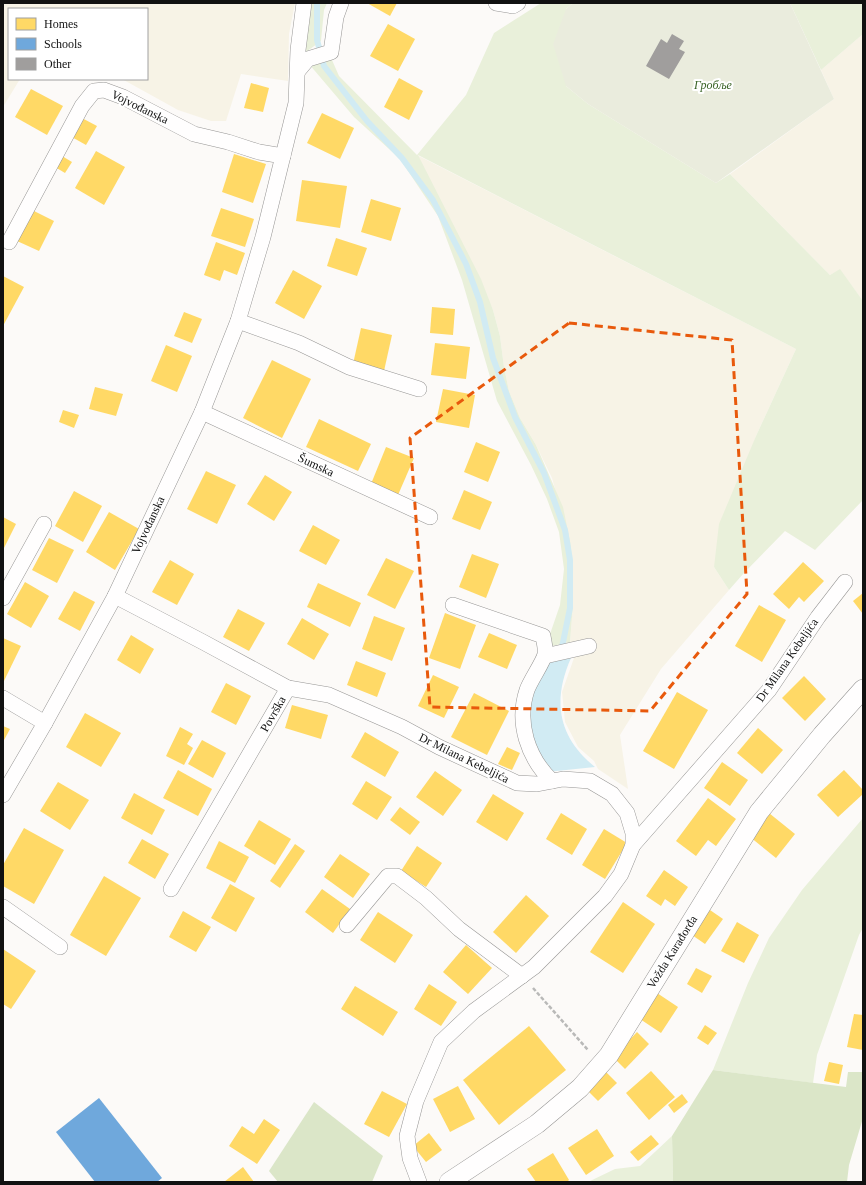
<svg xmlns="http://www.w3.org/2000/svg" width="866" height="1185" font-family="'Times New Roman',serif">
  <style>
    .farmland { fill: #f7f3e6 }
    .green { fill: #e9f0da }
    .forest { fill: #dbe6c8 }
    .cemetery { fill: #eaecdd }
    .water { fill: #d1ebf3 }
    .homes { fill: #ffd966 }
    .schools { fill: #6fa8dc }
    .lines { fill: none; stroke-linecap: round; stroke-linejoin: round }
    .stream { stroke: #d1ebf3; stroke-width: 6 }
    .building { fill: #a09e9d }
    .minor-casing { stroke: #979695; stroke-width: 16 }
    .tertiary-casing { stroke: #979695; stroke-width: 20 }
    .path { stroke: #b9b9b8; stroke-width: 2.5; stroke-dasharray: 4 2; stroke-linecap: butt }
    .minor { stroke: #fffefe; stroke-width: 15 }
    .tertiary { stroke: #fffefe; stroke-width: 19 }
    .marked { fill: none; stroke: #e8590c; stroke-width: 3; stroke-dasharray: 8 5; stroke-linejoin: round }
    .labels { text-anchor: middle; dominant-baseline: central; stroke-width: 4; stroke-linejoin: round; paint-order: stroke }
    .park-label { font-size: 12px; font-style: italic; fill: #3a6426; stroke: #fff }
    .street-label { font-size: 12px; fill: #111; stroke: #fff }
  </style>
  <rect width="100%" height="100%" fill="#fcfaf8"/>
  <g class="farmland">
    <polygon points="3,3 295,3 289,34 288,81 241,74 226,121 211,121 178,110 122,79 147,79 147,9 9,9 9,79 20,79 3,107"/>
    <polygon points="863,34 863,301 840,270 830,275 730,174 834,99 821,70"/>
    <polygon points="417,155 796,349 756,436 714,567 729,590 661,669 620,735 628,789 598,769 594,761 578,747 565,722 562,692 574,658 570,642 573,605 573,575 571,546 552,478 536,445 520,418 509,391 504,367 500,336 493,310"/>
  </g>
  <g class="green">
    <polygon points="310,3 327,3 324,10 321,41 306,52 307,17"/>
    <polygon points="541,3 573,3 566,9 566,86 588,104 716,183 730,174 830,275 840,269 863,301 863,500 815,550 785,531 744,573 729,590 714,567 719,524 756,436 796,349 418,155 481,279 493,310 500,336 504,367 509,391 520,418 536,445 563,507 571,546 573,575 573,605 570,642 548,647 549,637 560,605 564,569 559,532 547,499 531,465 497,401 462,280 438,216 400,159 354,117 309,64 332,60 339,76 417,155 466,95 494,33"/>
    <polygon points="790,3 863,3 863,34 821,70"/>
    <polygon points="863,818 863,928 859,935 817,1055 813,1083 713,1070 748,983 769,938 802,890"/>
    <polygon points="672,1136 673,1182 588,1182 615,1169 640,1166"/>
  </g>
  <g class="forest">
    <polygon points="713,1070 846,1087 848,1072 863,1072 863,1118 849,1165 847,1182 673,1182 672,1136"/>
    <polygon points="314,1102 383,1156 372,1182 278,1182 269,1171"/>
  </g>
  <polygon class="cemetery" points="573,3 790,3 834,99 716,183 588,104 566,86 553,44 566,9"/>
  <path class="water" d="M571,658c-19,43 -13,79 24,109l-48,5 -13,-25 -5,-25 1,-17 7,-23 12,-20z"/>
  <g class="homes">
    <polygon points="367,3 397,3 390,16"/>
    <polygon points="388,24 415,39 398,71 370,56"/>
    <polygon points="399,78 423,91 409,120 384,107"/>
    <polygon points="251,83 269,88 263,112 244,108"/>
    <polygon points="31,89 63,106 47,135 15,117"/>
    <polygon points="322,113 354,128 340,159 307,143"/>
    <polygon points="80,117 97,126 86,145 70,136"/>
    <polygon points="96,151 125,167 104,205 75,188"/>
    <polygon points="234,154 266,164 253,203 222,192"/>
    <polygon points="62,156 72,162 65,173 55,167"/>
    <polygon points="302,180 347,186 340,228 296,221"/>
    <polygon points="371,199 401,208 391,241 361,232"/>
    <polygon points="221,208 254,219 245,247 211,236"/>
    <polygon points="34,211 54,221 39,251 17,241"/>
    <polygon points="336,238 367,248 357,276 327,266"/>
    <polygon points="216,242 245,253 237,275 224,270 220,281 204,275"/>
    <polygon points="293,270 322,286 304,319 275,303"/>
    <polygon points="3,276 24,287 3,326"/>
    <polygon points="432,307 455,309 453,335 430,333"/>
    <polygon points="184,312 202,319 192,343 174,336"/>
    <polygon points="361,328 392,335 384,371 353,364"/>
    <polygon points="435,343 470,347 466,379 431,375"/>
    <polygon points="166,345 192,356 177,392 151,381"/>
    <polygon points="272,360 311,379 282,438 243,418"/>
    <polygon points="95,387 123,394 116,416 89,409"/>
    <polygon points="443,389 475,395 469,428 436,422"/>
    <polygon points="63,410 79,415 74,428 59,422"/>
    <polygon points="319,419 371,444 358,471 306,447"/>
    <polygon points="476,442 500,452 488,482 464,472"/>
    <polygon points="386,447 414,458 398,495 371,484"/>
    <polygon points="206,471 236,485 217,524 187,509"/>
    <polygon points="265,475 292,492 274,521 247,504"/>
    <polygon points="464,490 492,502 480,530 452,519"/>
    <polygon points="74,491 102,506 83,542 55,526"/>
    <polygon points="109,512 139,529 115,570 86,552"/>
    <polygon points="3,517 16,524 3,550"/>
    <polygon points="313,525 340,540 326,565 299,551"/>
    <polygon points="49,538 74,550 57,583 32,570"/>
    <polygon points="472,554 499,564 486,598 459,587"/>
    <polygon points="386,558 414,571 395,609 367,595"/>
    <polygon points="170,560 194,574 177,605 152,592"/>
    <polygon points="803,562 824,581 804,602 799,597 789,609 773,594"/>
    <polygon points="25,582 49,596 31,628 7,614"/>
    <polygon points="318,583 361,603 350,627 307,607"/>
    <polygon points="74,591 95,602 80,631 58,619"/>
    <polygon points="863,593 863,614 853,601"/>
    <polygon points="759,605 786,620 762,662 735,646"/>
    <polygon points="238,609 265,623 249,651 223,637"/>
    <polygon points="445,613 476,625 460,669 429,658"/>
    <polygon points="374,616 405,628 392,661 362,649"/>
    <polygon points="302,618 329,634 314,660 287,644"/>
    <polygon points="489,633 517,645 507,669 478,657"/>
    <polygon points="131,635 154,649 140,674 117,660"/>
    <polygon points="3,638 21,646 3,683"/>
    <polygon points="356,661 386,673 377,697 347,685"/>
    <polygon points="433,675 459,687 444,718 418,706"/>
    <polygon points="804,676 826,699 805,721 782,698"/>
    <polygon points="226,683 251,696 236,725 211,712"/>
    <polygon points="677,692 708,710 674,769 643,751"/>
    <polygon points="474,693 509,711 487,755 451,737"/>
    <polygon points="292,705 328,715 321,739 285,728"/>
    <polygon points="85,713 121,733 101,767 66,747"/>
    <polygon points="3,726 10,729 3,742"/>
    <polygon points="180,727 193,734 187,744 193,748 184,765 166,756"/>
    <polygon points="758,728 783,750 762,774 737,753"/>
    <polygon points="365,732 399,752 385,777 351,757"/>
    <polygon points="202,740 226,753 213,778 188,764"/>
    <polygon points="507,747 520,753 512,770 498,764"/>
    <polygon points="722,762 748,780 730,806 704,788"/>
    <polygon points="178,770 212,789 198,816 163,798"/>
    <polygon points="844,770 863,790 863,794 838,817 817,795"/>
    <polygon points="435,771 462,790 443,816 416,797"/>
    <polygon points="366,781 392,797 377,820 352,804"/>
    <polygon points="58,782 89,800 70,830 40,811"/>
    <polygon points="134,793 165,810 152,835 121,818"/>
    <polygon points="493,794 524,813 507,841 476,822"/>
    <polygon points="708,798 736,819 716,846 708,840 696,856 676,841"/>
    <polygon points="400,807 420,822 410,835 390,820"/>
    <polygon points="561,813 587,829 572,855 546,839"/>
    <polygon points="769,813 795,834 776,858 750,837"/>
    <polygon points="259,820 291,839 275,865 244,846"/>
    <polygon points="24,828 64,850 34,904 3,886 3,865"/>
    <polygon points="604,829 627,843 605,879 582,865"/>
    <polygon points="142,839 169,854 155,879 128,863"/>
    <polygon points="219,841 249,857 235,883 206,868"/>
    <polygon points="295,844 305,851 280,888 270,881"/>
    <polygon points="417,846 442,863 426,887 401,871"/>
    <polygon points="340,854 370,874 353,898 324,877"/>
    <polygon points="664,870 688,887 675,906 665,899 661,906 646,896"/>
    <polygon points="104,876 141,898 106,956 70,935"/>
    <polygon points="230,884 255,898 236,932 211,918"/>
    <polygon points="322,889 350,909 333,933 305,912"/>
    <polygon points="526,895 549,916 516,953 493,932"/>
    <polygon points="623,902 655,924 623,973 590,952"/>
    <polygon points="710,910 723,919 705,944 692,935"/>
    <polygon points="183,911 211,927 196,952 169,937"/>
    <polygon points="378,912 413,935 395,963 360,940"/>
    <polygon points="737,922 759,935 744,963 721,951"/>
    <polygon points="466,945 492,968 468,994 443,972"/>
    <polygon points="3,949 36,971 11,1009 3,1004"/>
    <polygon points="696,968 712,976 702,993 687,984"/>
    <polygon points="429,984 457,1002 441,1026 414,1009"/>
    <polygon points="355,986 398,1012 383,1036 341,1009"/>
    <polygon points="657,993 678,1007 661,1033 640,1019"/>
    <polygon points="854,1014 863,1015 863,1050 847,1047"/>
    <polygon points="705,1025 717,1033 708,1045 697,1038"/>
    <polygon points="529,1026 566,1070 499,1125 463,1080"/>
    <polygon points="637,1032 649,1044 625,1069 613,1057"/>
    <polygon points="829,1062 843,1065 839,1084 824,1081"/>
    <polygon points="605,1071 617,1083 598,1101 586,1089"/>
    <polygon points="651,1071 675,1097 649,1120 626,1093"/>
    <polygon points="458,1086 475,1119 450,1132 433,1099"/>
    <polygon points="382,1091 407,1104 389,1137 364,1124"/>
    <polygon points="682,1094 688,1102 674,1113 668,1105"/>
    <polygon points="264,1119 280,1130 257,1164 229,1146 242,1126 254,1134"/>
    <polygon points="597,1129 614,1156 586,1175 568,1148"/>
    <polygon points="429,1133 442,1150 426,1162 413,1146"/>
    <polygon points="651,1135 659,1144 638,1161 630,1152"/>
    <polygon points="553,1153 569,1180 567,1182 536,1182 527,1169"/>
    <polygon points="243,1167 254,1182 224,1182"/>
  </g>
  <polygon class="schools" points="99,1098 162,1178 157,1182 95,1182 56,1132"/>
  <g class="lines">
    <polyline class="stream" points="317,3 317,40 324,66 367,121 402,158 433,200 466,264 480,302 493,358 515,417 544,473 565,530 570,560 570,608 561,652"/>
  </g>
  <polygon class="building" points="672,34 684,41 679,49 685,52 669,79 646,66 661,39 667,43"/>
  <g class="lines">
    <g class="minor-casing">
      <g id="minor">
        <polyline points="496,3 513,6 518,3"/>
        <polyline points="298,71 308,59 331,52 336,17 341,3"/>
        <polyline points="9,242 82,106 94,91 104,90 123,97 194,134 228,142 259,152 283,156"/>
        <polyline points="238,321 299,343 349,367 419,389"/>
        <polyline points="202,412 430,517"/>
        <polyline points="115,596 203,642 288,688 329,695 402,727 439,747 517,783 537,784 563,779 590,781 612,794 627,813 633,833 633,845 621,874 605,896 534,967 474,1011 441,1042 416,1101 407,1136 410,1158 419,1182"/>
        <polyline points="3,598 44,524"/>
        <path d="M453,605l90,31c1,6 3,13 2,18 -1,7 -15,27 -18,36 -11,33 1,68 25,91"/>
        <polyline points="545,656 589,646"/>
        <polyline points="3,698 45,723"/>
        <polyline points="3,795 45,723 115,596 202,412 238,321 263,237 296,103 298,50 304,3"/>
        <polyline points="633,845 769,690 818,617 845,582"/>
        <polyline points="171,889 288,688"/>
        <polyline points="3,907 60,947"/>
        <polyline points="347,925 388,876 397,876 426,898 459,929 522,976"/>
      </g>
    </g>
    <g class="tertiary-casing">
      <polyline id="tertiary" points="449,1182 537,1124 580,1088 609,1055 759,812 822,735 863,689"/>
    </g>
    <polyline class="path" points="533,988 588,1050"/>
    <use href="#minor" class="minor"/>
    <use href="#tertiary" class="tertiary"/>
  </g>
  <path class="marked" d="M569,323l163,17 15,254 -97,117 -220,-4 -20,-269z"/>
  <g class="labels">
    <g class="park-label">
      <text x="713" y="85">Гробље</text>
    </g>
    <g class="street-label">
      <text transform="translate(140 107) rotate(26)">Vojvođanska</text>
      <text transform="translate(316 465) rotate(25)">Šumska</text>
      <text transform="translate(148 525) rotate(-65)">Vojvođanska</text>
      <text transform="translate(787 660) rotate(-55)">Dr Milana Kebeljića</text>
      <text transform="translate(273 714) rotate(-60)">Površka</text>
      <text transform="translate(464 758) rotate(26)">Dr Milana Kebeljića</text>
      <text transform="translate(672 952) rotate(-58)">Vožda Karađorđa</text>
    </g>
  </g>
  <rect width="866" height="1185" fill="none" stroke="#111111" stroke-width="8"/>
  <rect x="8" y="8" width="140" height="72" fill="#ffffff" stroke="#a0a0a0"/>
  <rect x="16" y="18" width="20" height="12" fill="#ffd966" stroke="#a0a0a0"/>
  <text x="44" y="28" font-size="12" fill="#111111">Homes</text>
  <rect x="16" y="38" width="20" height="12" fill="#6fa8dc" stroke="#a0a0a0"/>
  <text x="44" y="48" font-size="12" fill="#111111">Schools</text>
  <rect x="16" y="58" width="20" height="12" fill="#a09e9d" stroke="#a0a0a0"/>
  <text x="44" y="68" font-size="12" fill="#111111">Other</text>
</svg>
